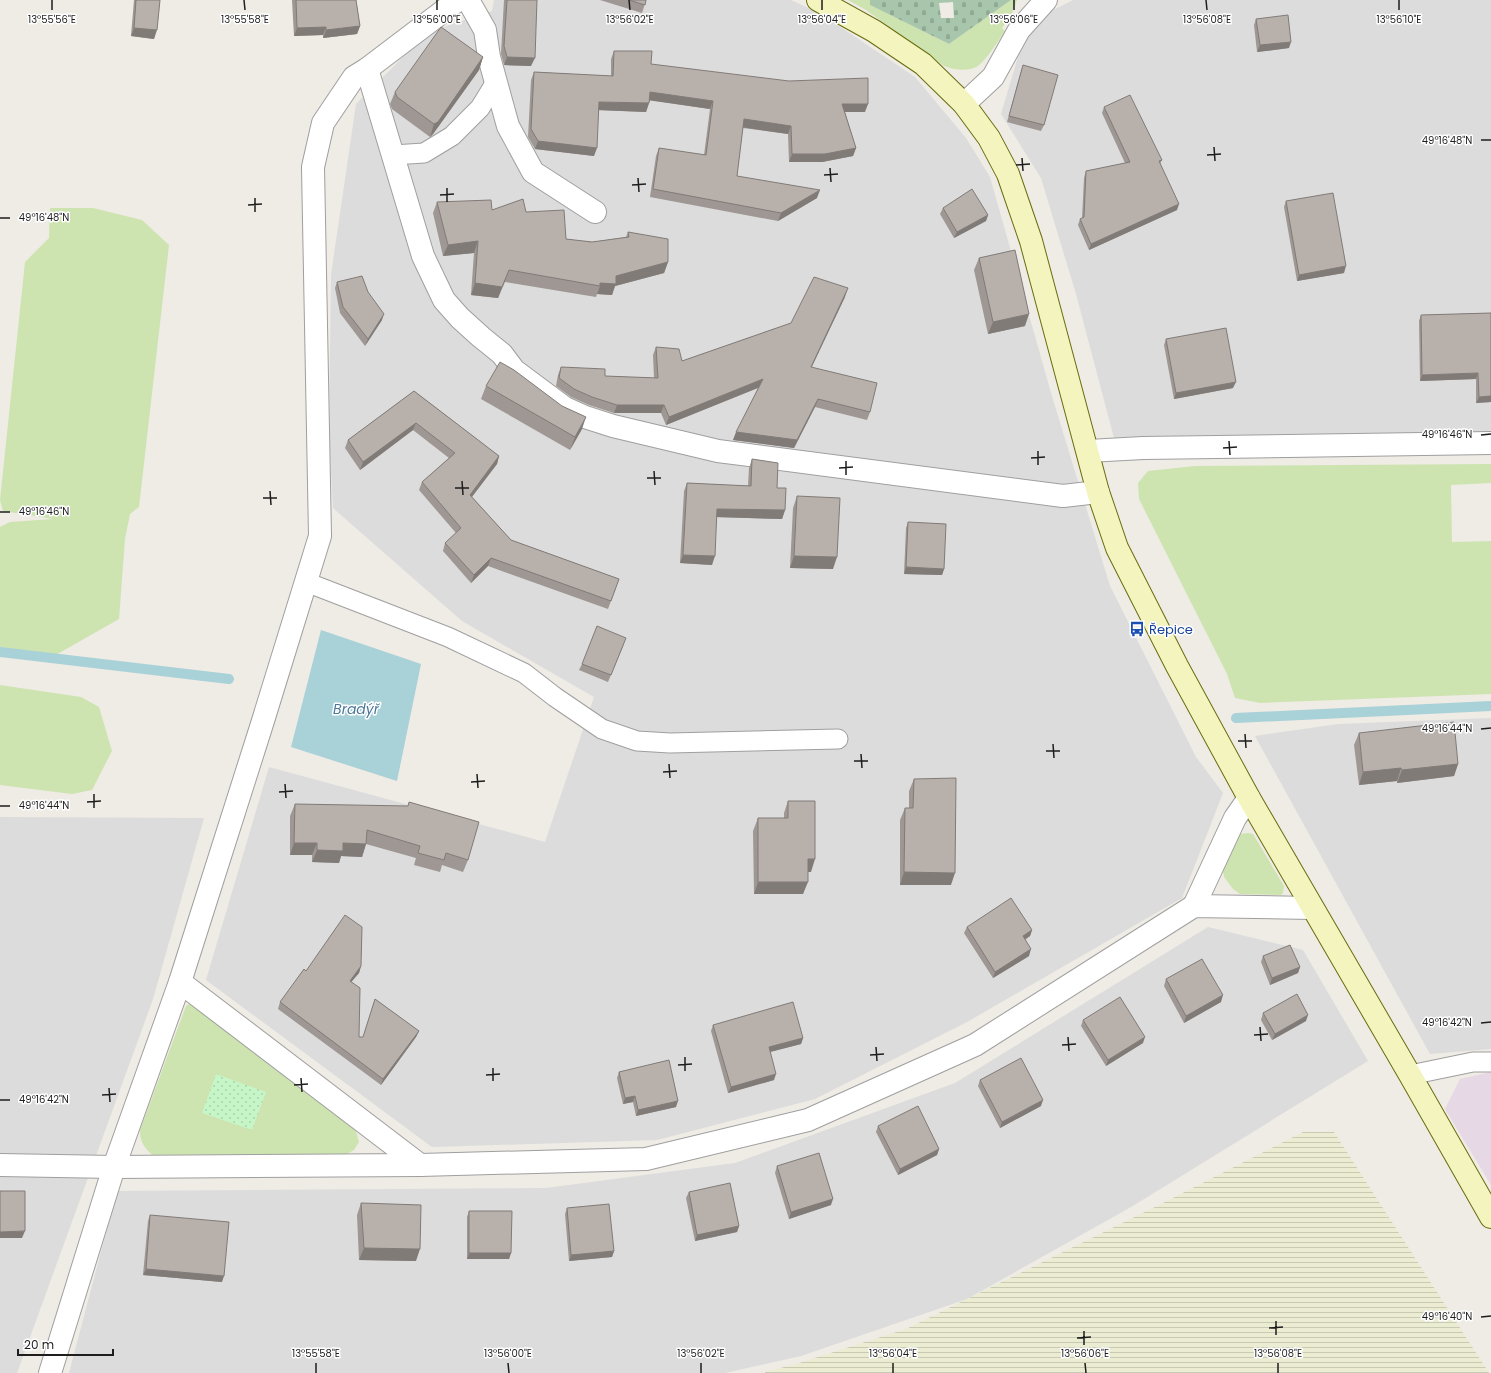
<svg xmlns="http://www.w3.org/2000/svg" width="1491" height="1373" font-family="Poppins,sans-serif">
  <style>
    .residential { fill: #dcdcdc }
    .industrial { fill: #e7d8e5 }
    .farmland { fill: url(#farmland-rules) }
    .grass { fill: #cde4b0 }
    .cemetery { fill: url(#cemetery-stones); fill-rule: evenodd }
    .park { fill: url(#park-dots) }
    .water { fill: #a9d1d8 }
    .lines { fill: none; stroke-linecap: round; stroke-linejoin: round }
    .stream { stroke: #a9d1d8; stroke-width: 10 }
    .lane-casing { stroke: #9f9f9f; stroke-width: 21 }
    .street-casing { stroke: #9f9f9f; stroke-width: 24 }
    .secondary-casing { stroke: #696d0e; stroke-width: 24 }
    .lane { stroke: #fff; stroke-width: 19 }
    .street { stroke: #fff; stroke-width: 22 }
    .secondary { stroke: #f4f4be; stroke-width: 22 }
    .wall { fill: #9e9793 }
    .shaded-wall { fill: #817b78 }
    .building { fill: #b8b0ab; stroke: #817b78 }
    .ticks { fill: none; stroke: #1e1e1e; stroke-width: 1.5 }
    .labels { text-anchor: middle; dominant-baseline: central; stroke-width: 3; stroke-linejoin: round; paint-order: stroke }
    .transit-label { font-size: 13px; fill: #164399; stroke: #fff; text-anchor: start }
    .water-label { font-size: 14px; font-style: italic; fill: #4c7797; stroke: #fff }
    .ticks-label { font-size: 10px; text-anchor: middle; fill: #1e1e1e; stroke: #fff; stroke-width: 3; stroke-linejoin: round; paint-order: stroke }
  </style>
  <defs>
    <pattern id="farmland-rules" width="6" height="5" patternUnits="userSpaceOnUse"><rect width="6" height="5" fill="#ebecd2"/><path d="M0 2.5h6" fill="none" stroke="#c9cab4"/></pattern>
    <pattern id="cemetery-stones" width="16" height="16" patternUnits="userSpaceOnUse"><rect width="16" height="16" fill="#a8c6ab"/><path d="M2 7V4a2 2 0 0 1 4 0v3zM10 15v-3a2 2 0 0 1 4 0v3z" fill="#90aa93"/></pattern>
    <pattern id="park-dots" width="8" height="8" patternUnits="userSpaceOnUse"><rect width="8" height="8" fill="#c6f5c7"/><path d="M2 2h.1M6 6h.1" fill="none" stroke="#aad2aa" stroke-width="1.8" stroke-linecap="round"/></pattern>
  </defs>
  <rect width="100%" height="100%" fill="#efebe5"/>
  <g class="residential">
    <polygon points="494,0 791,0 821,14 915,77 966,138 990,177 1051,393 1110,586 1196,757 1223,793 1182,898 967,1022 815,1099 657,1140 432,1147 206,980 269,767 545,842 594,697 462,621 333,508 329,432 331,275 356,104 428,32 492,11"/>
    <polygon points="1073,0 1491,0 1491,432 1114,438 1076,294 1041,178 1001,114 1028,23"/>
    <polygon points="1491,718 1491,1049 1430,1054 1255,736 1338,724"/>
    <polygon points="0,817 204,818 153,999 17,1373 0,1373"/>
    <polygon points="1208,927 1303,950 1368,1061 1131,1207 967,1299 801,1356 725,1373 69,1373 117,1191 546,1188 735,1163 955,1083"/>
  </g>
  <polygon class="industrial" points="1491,1072 1491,1185 1445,1109 1460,1079"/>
  <polygon class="farmland" points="1303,1132 1334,1132 1489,1373 765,1373 765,1372 796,1364 906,1329 1159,1205"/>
  <g class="grass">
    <path d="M848,0h22v5l79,39 62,-44h6l-6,16 -9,12 3,3c-6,9 -19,29 -27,35 -10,6 -24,4 -34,0l-78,-56z"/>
    <polygon points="50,208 93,208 142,220 169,245 139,507 130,514 125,539 119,619 54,656 0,647 0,527 10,522 53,519 3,511 0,500 25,262 49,238"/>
    <polygon points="1491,464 1491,483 1451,485 1452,542 1491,541 1491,694 1260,703 1235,698 1227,674 1139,499 1138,483 1148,471 1195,466"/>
    <polygon points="0,685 81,697 99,707 112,751 92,790 72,794 0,785"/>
    <polygon points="1248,833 1253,834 1284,886 1283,893 1281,895 1240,894 1233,889 1224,877 1223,871 1236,838 1240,834"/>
    <path d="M192,1002l163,126 4,14 -5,8 -7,4 -195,1c-8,-8 -12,-13 -12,-25l46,-124z"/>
  </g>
  <path class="cemetery" d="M870,0h141l-62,44 -79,-39zM953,2l1,16h-13l-2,-15z"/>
  <polygon class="park" points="216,1074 266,1092 252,1130 202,1113"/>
  <polygon class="water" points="321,630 421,664 397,781 291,747"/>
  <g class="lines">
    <g class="stream">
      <polyline points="0,652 229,679"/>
      <polyline points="1236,718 1491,706"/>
    </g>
    <g class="lane-casing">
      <g id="lane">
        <polyline points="393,155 424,153 452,136 480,108 496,82"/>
        <polyline points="306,582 448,637 524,673 555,697 602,729 637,741 670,743 838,739"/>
        <polyline points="1410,1075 1473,1062 1491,1062"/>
      </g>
    </g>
    <g class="street-casing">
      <g id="street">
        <polyline points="468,0 485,30 489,57 508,126 533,172 595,212"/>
        <polyline points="367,69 423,256 444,300 460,318 481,337 502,354 514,370 565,408 585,417 613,426 718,451 1063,496 1098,492"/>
        <polyline points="964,104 993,77 1019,30 1046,0"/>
        <polyline points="1088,451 1143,448 1491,443"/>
        <polyline points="1194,906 1235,818 1249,798"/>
        <polyline points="180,982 420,1165"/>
        <polyline points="0,1165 114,1167 420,1165 646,1159 808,1120 975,1045 1194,906 1312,908"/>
        <polyline points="50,1373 114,1167 180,982 262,724 320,536 313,167 323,123 354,77 367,69 458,0"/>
      </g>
    </g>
    <g class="secondary-casing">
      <polyline id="secondary" points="818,0 874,31 923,64 964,104 989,138 1008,174 1031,241 1098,492 1117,548 1177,666 1249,798 1410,1075 1491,1217"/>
    </g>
    <use href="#lane" class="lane"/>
    <use href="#street" class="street"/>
    <use href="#secondary" class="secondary"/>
  </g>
  <g class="wall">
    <polygon points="134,0 160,0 154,39 131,36"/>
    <polygon points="292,0 356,0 360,26 357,34 323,38 323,35 294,36"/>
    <polygon points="504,0 537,0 531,66 504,65 501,54"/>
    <polygon points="600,0 646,0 642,13"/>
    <polygon points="1256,19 1289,48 1257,52 1254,25"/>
    <polygon points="614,51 651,64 865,112 845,112 856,148 853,156 822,162 789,162 788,134 743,128 737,176 817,198 778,221 650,197 656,156 659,148 704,155 710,109 650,100 646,112 599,110 594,156 535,149 528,137 531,80 534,72 611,76 611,59"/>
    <polygon points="483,57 479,70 433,134 430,137 392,109 390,104 395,92"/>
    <polygon points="1023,65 1044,125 1041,131 1007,122 1021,71"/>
    <polygon points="1104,107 1162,160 1160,164 1177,210 1089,250 1078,225 1080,219 1082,218 1084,178 1086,171 1125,163 1102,113"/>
    <polygon points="1286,201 1344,273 1297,281 1284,207"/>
    <polygon points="437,202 492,210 526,212 566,239 592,242 626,237 628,232 668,262 664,273 615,286 612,295 597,294 596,297 505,282 498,298 471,295 474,253 443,256 433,213"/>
    <polygon points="943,208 988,215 986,221 954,238 940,214"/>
    <polygon points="979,258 1025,326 988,334 974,270"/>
    <polygon points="337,282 382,320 365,346 340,313 335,288"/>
    <polygon points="845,297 811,367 870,412 867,420 815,407 794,448 733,440 758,388 666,425 661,413 614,413 589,405 571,397 556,386 558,375 561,367 605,376 654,378 653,355 656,347 682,361 791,323"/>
    <polygon points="1491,313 1491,402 1476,403 1476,379 1420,381 1419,321 1421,315"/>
    <polygon points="1166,339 1233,388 1174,399 1164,345"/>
    <polygon points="486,386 582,429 570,450 481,399"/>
    <polygon points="414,391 499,456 497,464 472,497 511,540 619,579 608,609 488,566 471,583 443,551 445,543 456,533 419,490 422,482 449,458 413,430 360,470 345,448 348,440"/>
    <polygon points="752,459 777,488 785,510 782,519 717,517 712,565 680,563 684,491 687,483 748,486 749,468"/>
    <polygon points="797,496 833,569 790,568 793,508"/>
    <polygon points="908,522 944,569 942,575 904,574 906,528"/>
    <polygon points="624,644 608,682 579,670 582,664"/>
    <polygon points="1359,733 1458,764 1454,776 1397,783 1397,781 1359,785 1354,745"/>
    <polygon points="914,779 951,885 900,885 900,820 905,808 909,808 909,791"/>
    <polygon points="788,801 811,872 808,872 803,894 754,894 753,831 758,818 784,818 784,813"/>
    <polygon points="295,804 468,860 463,872 442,865 440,872 414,865 416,858 366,844 362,857 341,856 339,863 312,862 312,855 290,855 290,816"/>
    <polygon points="967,927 1032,930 1030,936 1025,940 1029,956 993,978 964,933"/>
    <polygon points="1263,956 1300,967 1298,973 1270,985 1261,962"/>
    <polygon points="361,966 359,973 351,982 359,1037 363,1037 375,999 419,1031 416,1037 381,1085 278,1009 280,1002 306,971"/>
    <polygon points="1166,979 1221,1002 1184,1023 1164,986"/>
    <polygon points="1263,1013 1306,1021 1272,1040 1261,1020"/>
    <polygon points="1083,1020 1143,1043 1106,1066 1081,1026"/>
    <polygon points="713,1025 803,1038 801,1044 770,1052 774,1080 728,1093 711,1031"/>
    <polygon points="619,1072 676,1107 636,1116 633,1102 623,1104 617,1078"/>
    <polygon points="980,1080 1041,1106 1000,1128 978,1086"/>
    <polygon points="878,1126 939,1149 937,1155 898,1175 876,1132"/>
    <polygon points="777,1166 831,1205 789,1219 775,1173"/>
    <polygon points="689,1192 739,1226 737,1232 695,1241 686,1198"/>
    <polygon points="361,1203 416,1261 359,1260 357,1215"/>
    <polygon points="567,1208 614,1251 612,1257 569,1261 565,1214"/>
    <polygon points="469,1211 511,1253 509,1259 467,1259 467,1217"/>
    <polygon points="150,1215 222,1282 143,1275 148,1221"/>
  </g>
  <g class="shaded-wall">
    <polygon points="360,26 357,34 323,38 326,30"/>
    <polygon points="326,27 323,35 294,36 297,28"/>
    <polygon points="134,28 157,30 154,39 131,36"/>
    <polygon points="1291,42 1289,48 1257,52 1260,45"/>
    <polygon points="483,57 479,70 433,134 430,137 434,124"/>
    <polygon points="507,57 535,58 531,66 504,65"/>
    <polygon points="650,92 713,101 710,109 647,100"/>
    <polygon points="599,102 649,103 646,112 596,110"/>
    <polygon points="842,104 868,104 865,112 839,112"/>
    <polygon points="744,119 791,126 788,134 741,127"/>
    <polygon points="538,141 597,148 594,156 535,149"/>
    <polygon points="856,148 853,156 822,162 789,162 792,154"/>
    <polygon points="820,190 817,198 778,221 781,213"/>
    <polygon points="1179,204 1177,210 1089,250 1091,244"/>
    <polygon points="988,215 986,221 954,238 957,232"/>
    <polygon points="478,241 474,253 443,256 448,245"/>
    <polygon points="668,262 664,273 615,286 612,295 597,294 600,286 600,283 616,276"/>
    <polygon points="1346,266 1344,273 1297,281 1299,275"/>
    <polygon points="509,270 498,298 471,295 475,283"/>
    <polygon points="848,288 845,297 808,375 811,367"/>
    <polygon points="384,314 382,320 365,346 368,339"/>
    <polygon points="1029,314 1025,326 988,334 993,322"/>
    <polygon points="1478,373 1476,379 1420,381 1422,375"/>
    <polygon points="763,379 760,387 666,425 669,417"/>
    <polygon points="1236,382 1233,388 1174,399 1176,393"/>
    <polygon points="1491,396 1491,402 1476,403 1479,397"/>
    <polygon points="818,399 815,407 794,448 733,440 736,432"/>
    <polygon points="617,405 664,405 661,413 614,413"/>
    <polygon points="586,417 582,429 570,450 575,437"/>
    <polygon points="416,423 413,430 360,470 363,462"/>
    <polygon points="499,456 497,464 467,503 470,495"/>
    <polygon points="717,509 785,510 782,519 714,517"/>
    <polygon points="683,555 715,556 712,565 680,563"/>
    <polygon points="794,556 837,557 833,569 790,568"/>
    <polygon points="491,558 488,566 471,583 474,575"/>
    <polygon points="906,567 944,569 942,575 904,574"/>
    <polygon points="1458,764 1454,776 1397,783 1402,770"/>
    <polygon points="1401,768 1397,781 1359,785 1363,772"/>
    <polygon points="294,843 317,843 312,855 290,855"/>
    <polygon points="343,843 366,844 362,857 341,856 339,863 312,862 317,850"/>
    <polygon points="808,859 815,859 811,872 803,872"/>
    <polygon points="904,872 955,873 951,885 900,885"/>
    <polygon points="758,882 808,882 803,894 754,894"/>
    <polygon points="1032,930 1030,936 1020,942 1023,936"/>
    <polygon points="1031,949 1029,956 993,978 995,972"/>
    <polygon points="361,966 359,973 347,987 350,981"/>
    <polygon points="1300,967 1298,973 1270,985 1272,978"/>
    <polygon points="1223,995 1221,1002 1184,1023 1186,1016"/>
    <polygon points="1308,1015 1306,1021 1272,1040 1275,1034"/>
    <polygon points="419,1031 416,1037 381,1085 383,1079"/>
    <polygon points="1145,1037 1143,1043 1106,1066 1108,1060"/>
    <polygon points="803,1038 801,1044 766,1053 769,1047"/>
    <polygon points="776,1074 774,1080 728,1093 731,1087"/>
    <polygon points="635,1096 633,1102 623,1104 625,1098"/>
    <polygon points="1043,1100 1041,1106 1000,1128 1002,1122"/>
    <polygon points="678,1101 676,1107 636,1116 638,1110"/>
    <polygon points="939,1149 937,1155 898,1175 900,1169"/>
    <polygon points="833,1199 831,1205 789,1219 791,1212"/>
    <polygon points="739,1226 737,1232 695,1241 697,1235"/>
    <polygon points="25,1231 22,1238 0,1238 0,1232"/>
    <polygon points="364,1248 420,1249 416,1261 359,1260"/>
    <polygon points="614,1251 612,1257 569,1261 571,1255"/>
    <polygon points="469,1253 511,1253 509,1259 467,1259"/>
    <polygon points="146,1269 224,1276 222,1282 143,1275"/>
  </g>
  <g class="building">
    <polygon points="136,0 160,0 157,30 134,28"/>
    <polygon points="296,0 356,0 360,26 326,30 326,27 297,28"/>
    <polygon points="507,0 537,0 535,58 507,57 504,46"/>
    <polygon points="629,0 646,0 645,5"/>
    <polygon points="1288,15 1291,42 1260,45 1256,19"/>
    <polygon points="441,27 483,57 438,122 434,124 397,97 395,92"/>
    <polygon points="614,51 652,51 651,64 789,81 868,78 868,104 842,104 856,148 825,154 792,154 791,126 744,119 737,176 820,190 781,213 653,189 659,148 706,155 713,101 650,92 649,103 599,102 597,148 538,141 531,129 534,72 613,76"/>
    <polygon points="1023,65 1058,75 1044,125 1009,116"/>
    <polygon points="1130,95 1162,160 1159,161 1179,204 1091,244 1080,219 1084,217 1086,171 1130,162 1104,107"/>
    <polygon points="972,189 988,215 957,232 943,208"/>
    <polygon points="1333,193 1346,266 1299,275 1286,201"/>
    <polygon points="523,199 526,212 564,210 566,239 592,242 629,237 628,232 668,239 668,262 616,276 616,284 600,283 600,286 509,270 502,287 475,283 478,241 448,245 437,202 491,200 492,210"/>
    <polygon points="1015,250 1029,314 993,322 979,258"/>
    <polygon points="362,276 368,292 384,314 368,339 343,307 337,282"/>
    <polygon points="814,277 848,288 811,367 877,383 870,412 818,399 797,440 736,432 763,379 669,417 664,405 617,405 592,397 574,389 559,378 561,367 605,369 605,376 658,378 656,347 679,349 682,361 791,323"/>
    <polygon points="1491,313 1491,396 1479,397 1478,373 1422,375 1421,315"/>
    <polygon points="1226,328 1236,382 1176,393 1166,339"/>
    <polygon points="500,362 514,370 562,406 586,417 575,437 486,386"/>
    <polygon points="414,391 499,456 470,495 511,540 619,579 611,601 491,558 474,575 445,543 461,528 422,482 455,453 416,423 363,462 348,440"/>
    <polygon points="752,459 778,463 777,488 786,488 785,510 717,509 715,556 683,555 687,483 751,486"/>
    <polygon points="797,496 840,498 837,557 794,556"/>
    <polygon points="908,522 946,524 944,569 906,567"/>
    <polygon points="597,626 626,638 611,675 582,664"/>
    <polygon points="1454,722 1458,764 1402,770 1401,768 1363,772 1359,733"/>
    <polygon points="956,778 955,873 904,872 905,808 913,808 914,779"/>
    <polygon points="788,801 815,801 815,859 808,859 808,882 758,882 758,818 788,818"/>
    <polygon points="409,802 479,822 468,860 446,853 444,860 418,853 420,846 367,830 366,844 343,843 343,851 317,850 317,843 294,843 295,804 408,806"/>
    <polygon points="1011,898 1032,930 1023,936 1031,949 995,972 967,927"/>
    <polygon points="345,915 362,927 361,966 350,981 360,988 359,1037 363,1037 375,999 419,1031 383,1079 280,1002 304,969 306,971"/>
    <polygon points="1290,945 1300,967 1272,978 1263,956"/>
    <polygon points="1202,959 1223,995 1186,1016 1166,979"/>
    <polygon points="1297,994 1308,1015 1275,1034 1263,1013"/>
    <polygon points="1120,997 1145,1037 1108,1060 1083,1020"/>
    <polygon points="793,1002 803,1038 769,1047 776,1074 731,1087 713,1025"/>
    <polygon points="1021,1058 1043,1100 1002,1122 980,1080"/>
    <polygon points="669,1060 678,1101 638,1110 635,1096 625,1098 619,1072"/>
    <polygon points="918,1106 939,1149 900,1169 878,1126"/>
    <polygon points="819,1153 833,1199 791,1212 777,1166"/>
    <polygon points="730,1183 739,1226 697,1235 689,1192"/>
    <polygon points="0,1191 25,1191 25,1231 0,1232"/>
    <polygon points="361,1203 421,1205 420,1249 364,1248"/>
    <polygon points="609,1204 614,1251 571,1255 567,1208"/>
    <polygon points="469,1211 512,1211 511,1253 469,1253"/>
    <polygon points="150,1215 229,1222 224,1276 146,1269"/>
  </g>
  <path class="ticks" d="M52,0v10M244,0l1,10M437,0v10M629,0l1,10M822,0v10M1014,0v10M1206,0l1,10M1399,0v10M1481,140h10M1214,147l1,14M1207,155l14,-1M1022,158l1,13M1016,165l14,-1M830,168l1,14M824,175l14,-1M638,178l1,14M632,185l14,-1M447,188v14M440,195l14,-1M255,198v14M248,205l14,-1M0,218h10M1481,435l10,-1M1229,441l1,14M1223,448l14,-1M1038,451v14M1031,458l14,-1M846,461v14M839,468l14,-1M654,471l1,14M647,478h14M462,481l1,14M455,488h14M270,491l1,14M263,498h14M0,512h10M1481,729l10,-1M1245,734l1,14M1238,741h14M1053,744l1,14M1046,751h14M861,754l1,14M854,761h14M669,764l1,14M663,772l14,-1M477,774l1,14M471,782l14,-1M285,784l1,14M279,792l14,-1M94,794v14M87,802l14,-1M0,806h10M1481,1023l10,-1M1260,1027l1,14M1254,1035l14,-1M1068,1037l1,14M1062,1045l14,-1M876,1047l1,14M870,1055l14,-1M685,1057v14M678,1065l14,-1M493,1068v13M486,1075l14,-1M301,1078l1,14M294,1085l14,-1M109,1088l1,14M102,1095l14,-1M0,1100h10M1481,1317l10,-1M1276,1321v14M1269,1328l14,-1M1084,1331v14M1077,1338l14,-1M316,1363v10M508,1363l1,10M701,1363v10M893,1363v10M1085,1363l1,10M1278,1363v10"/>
  <defs>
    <g id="bus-bare" transform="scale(1.2)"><path d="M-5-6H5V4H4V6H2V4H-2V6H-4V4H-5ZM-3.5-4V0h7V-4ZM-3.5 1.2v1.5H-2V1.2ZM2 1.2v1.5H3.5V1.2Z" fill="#1a4fb4" stroke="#fff" stroke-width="2.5" paint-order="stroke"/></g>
  </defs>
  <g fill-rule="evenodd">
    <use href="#bus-bare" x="1137" y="629"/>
  </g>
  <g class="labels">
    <g class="transit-label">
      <text x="1149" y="629">Řepice</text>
    </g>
    <g class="water-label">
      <text x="356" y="709">Bradýř</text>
    </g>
  </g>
  <g class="ticks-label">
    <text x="52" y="23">13°55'56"E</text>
    <text x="245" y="23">13°55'58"E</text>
    <text x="437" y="23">13°56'00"E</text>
    <text x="630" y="23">13°56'02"E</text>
    <text x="822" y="23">13°56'04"E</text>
    <text x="1014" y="23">13°56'06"E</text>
    <text x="1207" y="23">13°56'08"E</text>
    <text x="1399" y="23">13°56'10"E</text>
    <text x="1447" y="144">49°16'48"N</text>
    <text x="44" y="221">49°16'48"N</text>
    <text x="1447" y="438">49°16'46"N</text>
    <text x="44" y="515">49°16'46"N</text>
    <text x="1447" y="732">49°16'44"N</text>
    <text x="44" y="809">49°16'44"N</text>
    <text x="1447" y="1026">49°16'42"N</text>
    <text x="44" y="1103">49°16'42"N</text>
    <text x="1447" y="1320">49°16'40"N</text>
    <text x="316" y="1357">13°55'58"E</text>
    <text x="508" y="1357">13°56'00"E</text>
    <text x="701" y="1357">13°56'02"E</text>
    <text x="893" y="1357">13°56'04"E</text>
    <text x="1085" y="1357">13°56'06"E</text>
    <text x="1278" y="1357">13°56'08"E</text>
  </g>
  <path d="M18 1349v6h95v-6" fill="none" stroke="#1e1e1e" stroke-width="2"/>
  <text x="24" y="1349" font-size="12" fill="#1e1e1e" stroke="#ffffff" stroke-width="3" paint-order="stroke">20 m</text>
</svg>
